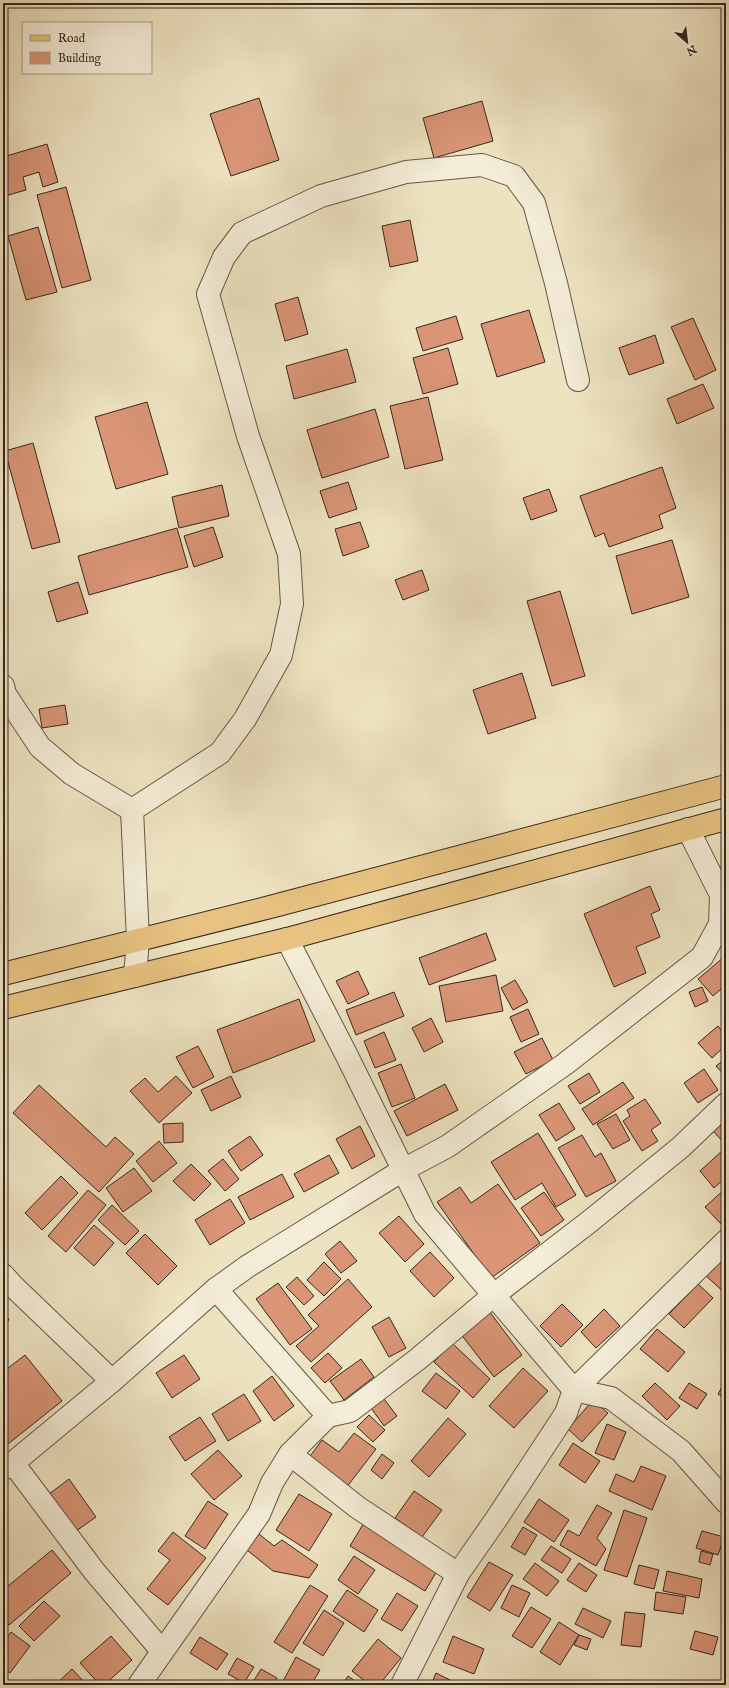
<svg xmlns="http://www.w3.org/2000/svg" width="729" height="1688" font-family="'IM FELL English',serif">
  <style>
    .building { fill: #d99576; stroke: #382720 }
    .lines { fill: none; stroke-linecap: round; stroke-linejoin: round }
    .street-casing { stroke: #665648; stroke-width: 24 }
    .primary-casing { stroke: #382720; stroke-width: 24 }
    .street { stroke: #f4edd7; stroke-width: 22 }
    .primary { stroke: #e7c280; stroke-width: 22 }
  </style>
  <rect width="100%" height="100%" fill="#eee3c1"/>
  <filter id="stains"><feTurbulence type="fractalNoise" baseFrequency=".005" numOctaves="4"/><feColorMatrix values="0 0 0 0 .2 0 0 0 0 .09 0 0 0 0 .02 0 0 0 .5 -.17"/></filter>
  <radialGradient id="worn" r=".72"><stop offset=".6" stop-color="#630" stop-opacity="0"/><stop offset="1" stop-color="#630" stop-opacity=".3"/></radialGradient>
  <g class="building">
    <polygon points="259,98 279,160 231,176 210,114"/>
    <polygon points="482,101 493,141 434,158 423,118"/>
    <polygon points="47,144 58,182 43,187 39,172 23,177 26,190 5,196 3,190 3,157"/>
    <polygon points="66,187 91,280 62,288 37,195"/>
    <polygon points="410,220 418,261 390,267 382,226"/>
    <polygon points="38,227 57,292 26,300 8,236"/>
    <polygon points="298,297 308,334 285,341 275,304"/>
    <polygon points="529,310 545,362 497,377 481,324"/>
    <polygon points="456,316 463,339 423,351 416,328"/>
    <polygon points="693,318 716,370 695,380 671,327"/>
    <polygon points="655,335 664,363 629,375 619,348"/>
    <polygon points="448,348 458,384 423,394 413,358"/>
    <polygon points="347,349 356,382 294,399 286,366"/>
    <polygon points="703,384 714,408 677,424 667,399"/>
    <polygon points="428,397 443,460 405,469 390,406"/>
    <polygon points="147,402 168,474 116,489 95,417"/>
    <polygon points="375,409 389,457 322,478 307,430"/>
    <polygon points="33,443 60,542 32,549 5,451"/>
    <polygon points="662,467 676,508 659,515 663,528 609,547 604,533 595,537 580,496"/>
    <polygon points="726,477 726,492 722,478"/>
    <polygon points="348,482 357,509 329,518 320,491"/>
    <polygon points="222,485 229,516 179,528 172,497"/>
    <polygon points="549,489 557,511 531,520 523,498"/>
    <polygon points="360,522 369,547 343,556 335,529"/>
    <polygon points="213,527 223,557 194,567 184,536"/>
    <polygon points="177,528 188,567 89,595 78,556"/>
    <polygon points="672,540 689,597 632,614 616,556"/>
    <polygon points="422,570 429,590 403,600 395,580"/>
    <polygon points="78,582 88,613 57,622 48,592"/>
    <polygon points="560,591 585,676 552,686 527,601"/>
    <polygon points="522,673 536,718 488,734 473,690"/>
    <polygon points="65,705 68,724 42,728 39,709"/>
    <polygon points="650,886 660,910 651,914 660,937 636,947 646,973 614,987 584,914"/>
    <polygon points="486,933 496,960 429,985 419,958"/>
    <polygon points="724,957 726,960 726,985 713,996 698,979"/>
    <polygon points="358,971 369,994 348,1004 336,981"/>
    <polygon points="496,975 503,1011 446,1022 439,986"/>
    <polygon points="515,980 528,1002 513,1010 501,988"/>
    <polygon points="702,987 708,1001 695,1007 689,992"/>
    <polygon points="394,992 404,1016 356,1035 346,1010"/>
    <polygon points="299,999 315,1041 233,1073 217,1030"/>
    <polygon points="528,1009 539,1034 521,1042 510,1017"/>
    <polygon points="431,1018 443,1042 424,1052 412,1028"/>
    <polygon points="718,1026 726,1036 726,1045 712,1058 698,1043"/>
    <polygon points="384,1032 396,1060 375,1068 364,1041"/>
    <polygon points="542,1038 553,1060 526,1074 514,1052"/>
    <polygon points="198,1046 214,1077 193,1088 176,1057"/>
    <polygon points="726,1058 726,1077 716,1066"/>
    <polygon points="401,1064 415,1098 392,1107 378,1073"/>
    <polygon points="704,1069 718,1090 698,1103 684,1083"/>
    <polygon points="589,1073 600,1092 580,1104 568,1086"/>
    <polygon points="176,1076 192,1093 159,1123 130,1091 145,1078 158,1092"/>
    <polygon points="231,1076 241,1097 211,1111 201,1090"/>
    <polygon points="623,1082 634,1098 593,1125 582,1109"/>
    <polygon points="445,1084 458,1110 407,1136 394,1111"/>
    <polygon points="39,1085 106,1147 115,1137 134,1154 99,1192 13,1113"/>
    <polygon points="645,1099 661,1123 651,1130 658,1141 642,1151 623,1121 630,1116 627,1110"/>
    <polygon points="559,1103 575,1129 556,1141 539,1115"/>
    <polygon points="616,1114 630,1140 613,1149 597,1124"/>
    <polygon points="726,1119 726,1145 713,1131"/>
    <polygon points="183,1123 183,1142 164,1143 163,1124"/>
    <polygon points="360,1126 375,1156 352,1169 336,1139"/>
    <polygon points="538,1133 576,1195 556,1207 542,1183 515,1200 491,1162"/>
    <polygon points="582,1135 595,1157 601,1153 616,1181 586,1197 558,1148"/>
    <polygon points="250,1136 263,1155 241,1171 228,1151"/>
    <polygon points="159,1141 177,1163 153,1182 136,1161"/>
    <polygon points="723,1150 726,1153 726,1177 714,1188 700,1171"/>
    <polygon points="329,1155 339,1173 304,1192 294,1174"/>
    <polygon points="223,1159 239,1179 225,1191 208,1171"/>
    <polygon points="191,1164 211,1184 194,1201 173,1181"/>
    <polygon points="134,1168 152,1191 123,1212 106,1188"/>
    <polygon points="282,1174 294,1197 250,1220 238,1197"/>
    <polygon points="61,1176 78,1193 42,1230 25,1213"/>
    <polygon points="498,1184 540,1243 491,1278 437,1202 460,1187 471,1203"/>
    <polygon points="726,1188 726,1222 722,1225 705,1207"/>
    <polygon points="88,1190 106,1205 66,1252 48,1236"/>
    <polygon points="544,1192 564,1220 541,1236 521,1208"/>
    <polygon points="230,1199 245,1223 210,1245 195,1220"/>
    <polygon points="112,1205 139,1231 125,1245 98,1220"/>
    <polygon points="399,1216 424,1244 405,1262 379,1233"/>
    <polygon points="94,1225 114,1243 94,1266 74,1248"/>
    <polygon points="145,1234 177,1266 158,1285 126,1253"/>
    <polygon points="340,1241 357,1261 341,1273 325,1254"/>
    <polygon points="430,1252 454,1278 434,1297 410,1271"/>
    <polygon points="719,1259 726,1266 726,1294 705,1275"/>
    <polygon points="324,1262 341,1279 324,1296 307,1280"/>
    <polygon points="297,1277 314,1296 304,1305 286,1287"/>
    <polygon points="348,1279 372,1307 311,1362 296,1346 319,1326 308,1315"/>
    <polygon points="278,1283 312,1329 290,1345 256,1299"/>
    <polygon points="698,1284 713,1298 684,1328 669,1314"/>
    <polygon points="562,1304 583,1325 561,1347 540,1326"/>
    <polygon points="604,1309 620,1326 596,1348 581,1332"/>
    <polygon points="3,1311 9,1320 3,1324"/>
    <polygon points="489,1311 522,1355 494,1377 460,1333"/>
    <polygon points="389,1317 406,1348 389,1357 372,1327"/>
    <polygon points="657,1329 685,1352 668,1372 640,1349"/>
    <polygon points="452,1343 490,1379 473,1398 434,1362"/>
    <polygon points="328,1353 342,1368 325,1383 311,1368"/>
    <polygon points="25,1355 62,1401 3,1448 3,1372"/>
    <polygon points="184,1355 200,1379 172,1398 156,1373"/>
    <polygon points="361,1359 374,1377 344,1400 330,1381"/>
    <polygon points="523,1368 548,1391 514,1428 489,1406"/>
    <polygon points="436,1373 460,1391 446,1409 422,1391"/>
    <polygon points="272,1376 294,1406 274,1421 253,1391"/>
    <polygon points="726,1380 726,1399 718,1394"/>
    <polygon points="655,1383 680,1406 667,1420 642,1396"/>
    <polygon points="689,1383 707,1394 697,1409 679,1398"/>
    <polygon points="244,1394 261,1421 228,1441 212,1414"/>
    <polygon points="384,1399 397,1416 384,1426 371,1408"/>
    <polygon points="593,1400 608,1413 582,1442 568,1429"/>
    <polygon points="369,1415 385,1430 373,1442 357,1427"/>
    <polygon points="200,1417 216,1441 185,1461 169,1437"/>
    <polygon points="448,1418 466,1434 429,1477 411,1461"/>
    <polygon points="607,1424 626,1432 614,1460 595,1453"/>
    <polygon points="354,1433 376,1449 346,1488 308,1459 322,1440 339,1452"/>
    <polygon points="573,1443 600,1461 585,1483 559,1465"/>
    <polygon points="218,1450 242,1476 214,1500 191,1474"/>
    <polygon points="382,1454 394,1463 382,1479 371,1470"/>
    <polygon points="641,1466 666,1476 652,1510 609,1491 616,1474 634,1482"/>
    <polygon points="69,1479 96,1517 76,1531 49,1494"/>
    <polygon points="414,1491 442,1510 422,1537 395,1518"/>
    <polygon points="299,1494 332,1514 309,1551 276,1530"/>
    <polygon points="539,1499 569,1520 554,1542 524,1522"/>
    <polygon points="208,1501 228,1514 205,1549 185,1536"/>
    <polygon points="597,1505 612,1513 597,1538 606,1549 596,1566 560,1545 568,1530 579,1536"/>
    <polygon points="624,1510 647,1518 627,1577 604,1570"/>
    <polygon points="365,1521 440,1566 425,1591 350,1546"/>
    <polygon points="523,1527 537,1535 525,1555 511,1547"/>
    <polygon points="702,1531 724,1537 718,1555 696,1548"/>
    <polygon points="173,1532 206,1558 168,1605 147,1589 170,1560 158,1551"/>
    <polygon points="259,1534 274,1546 282,1540 318,1565 309,1578 273,1571 247,1550"/>
    <polygon points="551,1546 571,1559 562,1573 541,1560"/>
    <polygon points="52,1550 71,1573 9,1625 3,1618 3,1580 8,1586"/>
    <polygon points="701,1551 713,1554 710,1565 699,1562"/>
    <polygon points="354,1556 375,1570 358,1594 338,1580"/>
    <polygon points="489,1562 513,1575 490,1611 467,1597"/>
    <polygon points="535,1563 559,1581 547,1596 523,1579"/>
    <polygon points="579,1563 597,1575 586,1592 567,1580"/>
    <polygon points="639,1565 659,1570 654,1589 634,1584"/>
    <polygon points="667,1571 702,1579 699,1598 663,1591"/>
    <polygon points="310,1585 328,1596 292,1653 274,1642"/>
    <polygon points="512,1585 530,1593 519,1617 501,1608"/>
    <polygon points="347,1590 378,1610 364,1632 333,1611"/>
    <polygon points="656,1592 686,1597 683,1614 654,1610"/>
    <polygon points="397,1593 418,1606 402,1631 381,1619"/>
    <polygon points="44,1601 60,1616 34,1641 19,1626"/>
    <polygon points="531,1607 551,1619 532,1648 512,1636"/>
    <polygon points="583,1608 611,1621 603,1638 575,1624"/>
    <polygon points="324,1610 344,1623 323,1656 303,1643"/>
    <polygon points="625,1612 645,1614 641,1647 621,1645"/>
    <polygon points="559,1622 579,1635 560,1665 540,1652"/>
    <polygon points="695,1631 718,1637 713,1655 690,1649"/>
    <polygon points="11,1632 30,1646 10,1673 3,1668 3,1644"/>
    <polygon points="579,1635 591,1639 587,1650 574,1645"/>
    <polygon points="111,1636 132,1660 104,1685 100,1685 80,1663"/>
    <polygon points="453,1636 484,1649 474,1674 443,1662"/>
    <polygon points="200,1637 228,1654 217,1670 190,1653"/>
    <polygon points="378,1639 401,1658 379,1685 370,1685 352,1671"/>
    <polygon points="296,1657 320,1670 311,1685 281,1685"/>
    <polygon points="237,1658 254,1667 244,1683 228,1674"/>
    <polygon points="72,1669 87,1685 55,1685"/>
    <polygon points="261,1669 277,1678 273,1685 251,1685"/>
    <polygon points="436,1673 456,1683 455,1685 431,1685"/>
    <polygon points="348,1676 361,1685 342,1685"/>
    <polygon points="228,1681 236,1685 226,1685"/>
  </g>
  <g class="lines">
    <g class="street-casing">
      <g id="street">
        <polyline points="3,686 5,694 40,747 72,774 132,810"/>
        <polyline points="287,939 346,1054 425,1214 574,1390 611,1398 681,1451 726,1502"/>
        <polyline points="135,976 138,940 132,810 220,753 245,719 281,655 292,604 289,554 248,436 208,294 224,257 242,233 321,196 406,172 482,165 514,176 534,203 556,283 578,380"/>
        <polyline points="3,1275 14,1287 112,1381"/>
        <polyline points="328,1416 350,1411 418,1359 494,1295 589,1222 681,1147 726,1104"/>
        <polyline points="290,1454 357,1507 458,1574"/>
        <polyline points="13,1463 94,1571 162,1651"/>
        <polyline points="3,1469 13,1463 112,1381 216,1289 248,1266 403,1170 448,1146 565,1064 702,957 720,924 721,895 688,829"/>
        <polyline points="139,1685 259,1514 272,1483 290,1454 328,1416 216,1289"/>
        <polyline points="402,1685 458,1574 497,1518 566,1413 574,1390 726,1241"/>
      </g>
    </g>
    <g class="primary-casing">
      <g id="primary">
        <polyline points="3,974 274,906 726,786"/>
        <polyline points="3,1008 287,939 726,819"/>
      </g>
    </g>
    <use href="#street" class="street"/>
    <use href="#primary" class="primary"/>
  </g>
  <rect width="729" height="1688" fill="none" stroke="#eee3c1" stroke-width="16"/>
  <rect x="4" y="4" width="721" height="1680" fill="none" stroke="#382720" stroke-width="2"/>
  <rect x="8" y="8" width="713" height="1672" fill="none" stroke="#382720"/>
  <rect x="22" y="22" width="130" height="52" fill="#f4edd7" stroke="#a99e8e"/>
  <rect x="30" y="35" width="20" height="6" fill="#e7c280" stroke="#a99e8e"/>
  <text x="58" y="42" font-size="12" fill="#382720">Road</text>
  <rect x="30" y="52" width="20" height="12" fill="#d99576" stroke="#a99e8e"/>
  <text x="58" y="62" font-size="12" fill="#382720">Building</text>
  <g transform="translate(687 42) rotate(152)" stroke="#f4edd7" stroke-width="3" paint-order="stroke">
  <path d="M0-3L7 15L0 10L-7 15Z" fill="#382720"/>
  <text y="-6" font-size="11" font-weight="bold" text-anchor="middle" fill="#382720">N</text>
  </g>
  <rect width="100%" height="100%" filter="url(#stains)"/>
  <rect width="100%" height="100%" fill="url(#worn)"/>
</svg>
